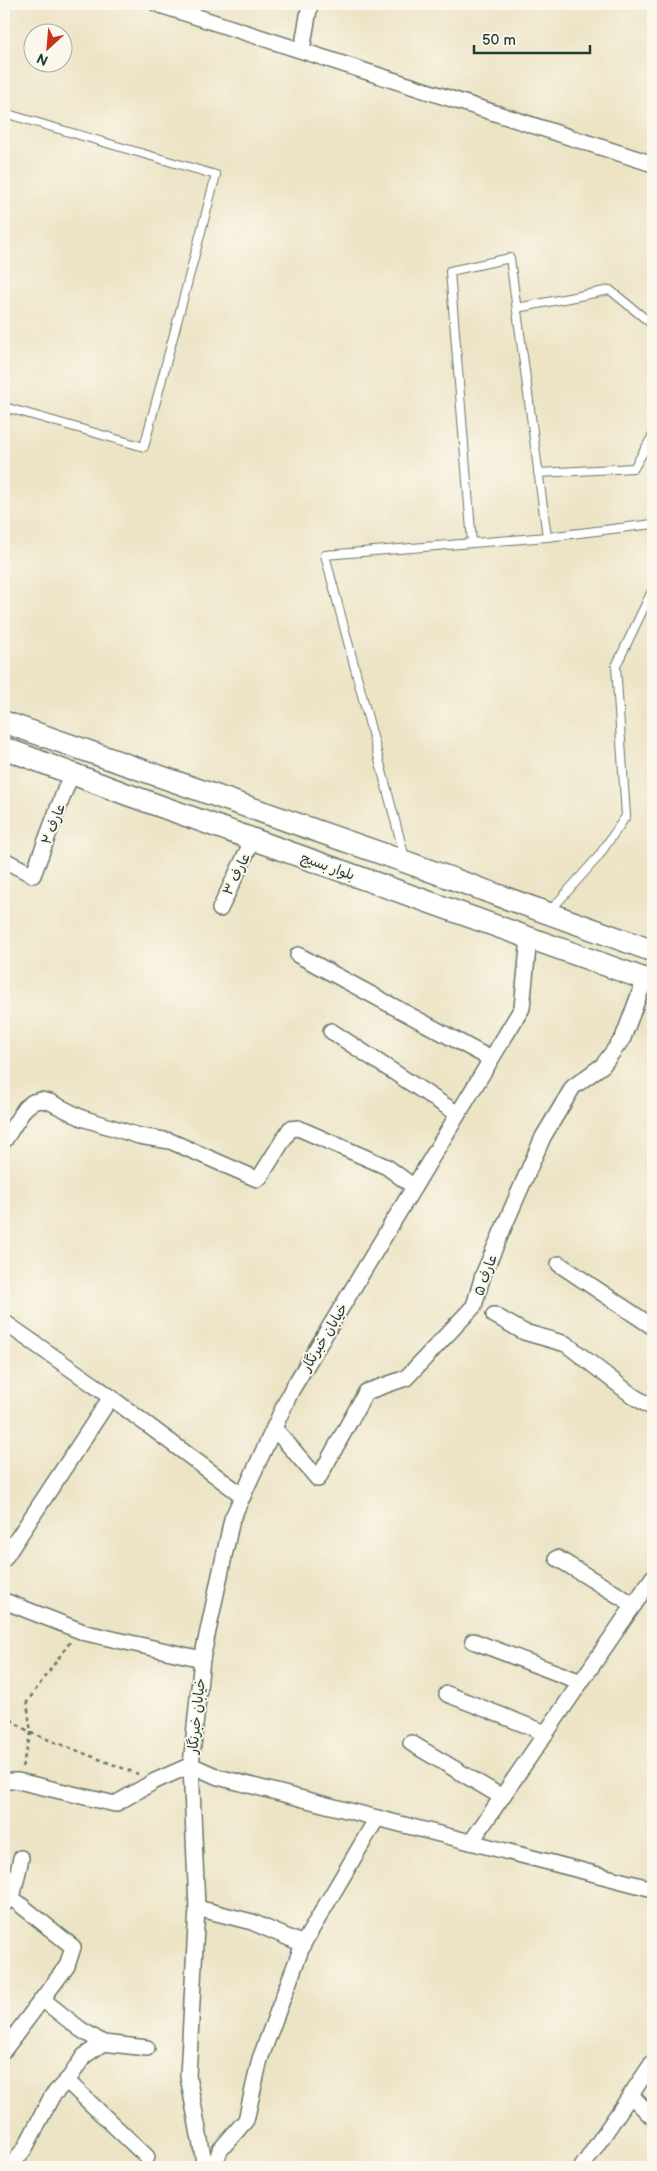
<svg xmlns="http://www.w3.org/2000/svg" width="657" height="2171" viewBox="0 0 657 2171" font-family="'Balsamiq Sans','Playpen Sans Arabic',sans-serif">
  <rect width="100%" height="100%" fill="#fbf7ec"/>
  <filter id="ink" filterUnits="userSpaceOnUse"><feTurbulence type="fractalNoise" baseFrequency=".02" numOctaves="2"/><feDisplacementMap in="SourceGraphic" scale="10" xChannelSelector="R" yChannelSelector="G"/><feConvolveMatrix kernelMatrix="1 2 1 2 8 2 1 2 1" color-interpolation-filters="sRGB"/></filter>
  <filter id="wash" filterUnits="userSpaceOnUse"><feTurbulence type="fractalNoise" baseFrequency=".0096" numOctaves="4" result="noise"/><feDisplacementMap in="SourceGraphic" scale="20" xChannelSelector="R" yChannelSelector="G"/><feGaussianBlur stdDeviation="1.12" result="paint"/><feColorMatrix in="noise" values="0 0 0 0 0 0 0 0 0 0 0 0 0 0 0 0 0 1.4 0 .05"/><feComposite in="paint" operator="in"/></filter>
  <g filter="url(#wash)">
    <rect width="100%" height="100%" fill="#ede4c6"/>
  </g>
  <g filter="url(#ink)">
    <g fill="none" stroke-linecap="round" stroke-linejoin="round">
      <defs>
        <g id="service">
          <polyline points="4,113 216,175 144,447 8,408 4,418"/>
          <polyline points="517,308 610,290 653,325"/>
          <polyline points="538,473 634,468 653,435"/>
          <polyline points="472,543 450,271 510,258 547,537"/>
          <polyline points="405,858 325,555 547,537 653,524"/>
          <polyline points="550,911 598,857 626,816 616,666 653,589"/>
        </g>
        <g id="minor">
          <polyline points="157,4 653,164"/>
          <polyline points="302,50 310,4"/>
          <polyline points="4,860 33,875 71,774"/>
          <polyline points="220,909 253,839"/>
          <polyline points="298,955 491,1059"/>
          <polyline points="331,1031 458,1114"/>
          <polyline points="4,1141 25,1108 33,1102 41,1100 50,1102 82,1118 139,1136 170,1141 257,1179 260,1177 290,1129 298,1128 387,1167 414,1187"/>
          <polyline points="559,1264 653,1327"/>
          <polyline points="494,1315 524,1332 566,1344 633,1396 653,1408"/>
          <polyline points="4,1322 94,1385 243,1496"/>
          <polyline points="274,1428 318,1479 366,1392 406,1378 474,1306 483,1275 543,1137 573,1087 603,1065 623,1038 645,979"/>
          <polyline points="557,1558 634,1605"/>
          <polyline points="4,1559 111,1397"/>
          <polyline points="4,1601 86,1633 202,1659"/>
          <polyline points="473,1641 581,1682"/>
          <polyline points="447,1694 546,1733"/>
          <polyline points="411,1743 502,1797"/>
          <polyline points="4,1781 18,1781 115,1804 155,1781 191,1765 218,1777 653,1889"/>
          <polyline points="471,1842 653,1577"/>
          <polyline points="5,1903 12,1898 21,1858"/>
          <polyline points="197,1908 252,1922 303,1944"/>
          <polyline points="42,1999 80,2029 103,2043 147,2048"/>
          <polyline points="4,2050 67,1966 73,1947 12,1898"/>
          <polyline points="67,2081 147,2157"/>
          <polyline points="631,2095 650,2115 653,2112"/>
          <polyline points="10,2167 25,2148 52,2096 70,2077 84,2056 103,2043"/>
          <polyline points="205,2167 188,2076 197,1908 191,1765 202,1659 232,1519 291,1391 522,1008 529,938"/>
          <polyline points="214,2167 220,2150 246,2120 260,2059 303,1944 377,1818"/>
          <polyline points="582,2167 653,2062"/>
        </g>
        <g id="secondary">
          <polyline points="4,722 406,862 653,951"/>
          <polyline points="4,748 126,794 653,982"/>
        </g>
      </defs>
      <use href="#service" stroke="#677767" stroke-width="10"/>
      <use href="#minor" stroke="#677767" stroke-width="18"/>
      <use href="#secondary" stroke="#677767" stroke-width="24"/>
      <g stroke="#677767" stroke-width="2.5" stroke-dasharray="4 4" stroke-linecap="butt">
        <polyline points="4,1715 31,1733 138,1774"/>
        <polyline points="22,1767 31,1733 27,1702 70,1642"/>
      </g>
      <use href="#service" stroke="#fff" stroke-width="8"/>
      <use href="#minor" stroke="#fff" stroke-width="15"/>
      <use href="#secondary" stroke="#fff" stroke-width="21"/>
    </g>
  </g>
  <g text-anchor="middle" stroke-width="4" stroke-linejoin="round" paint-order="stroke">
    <g font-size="14" fill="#1f3d34" stroke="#fbf7ec">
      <text transform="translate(53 824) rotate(-69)" y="5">عارف ۲</text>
      <text transform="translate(328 866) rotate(20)" y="5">بلوار بسیج</text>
      <text transform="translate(236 874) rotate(-64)" y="5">عارف ۳</text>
      <text transform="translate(485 1275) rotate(-70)" y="5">عارف ۵</text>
      <text transform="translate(324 1337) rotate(-59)" y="5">خیابان خبرنگار</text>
      <text transform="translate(196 1716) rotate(-84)" y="5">خیابان خبرنگار</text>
    </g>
  </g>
  <rect width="657" height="2171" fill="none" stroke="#fbf7ec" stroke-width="20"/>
  <g transform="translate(48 48) rotate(206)"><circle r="24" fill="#fbf7ec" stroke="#a3ada2"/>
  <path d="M0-4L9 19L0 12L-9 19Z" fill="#c8321e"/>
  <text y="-8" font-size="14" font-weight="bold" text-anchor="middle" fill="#1f3d34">N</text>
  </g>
  <path d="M474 45v8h116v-8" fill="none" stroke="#1f3d34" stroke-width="2.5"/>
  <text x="482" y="45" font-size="15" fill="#1f3d34" stroke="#fbf7ec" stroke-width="4" paint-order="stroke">50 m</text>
</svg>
